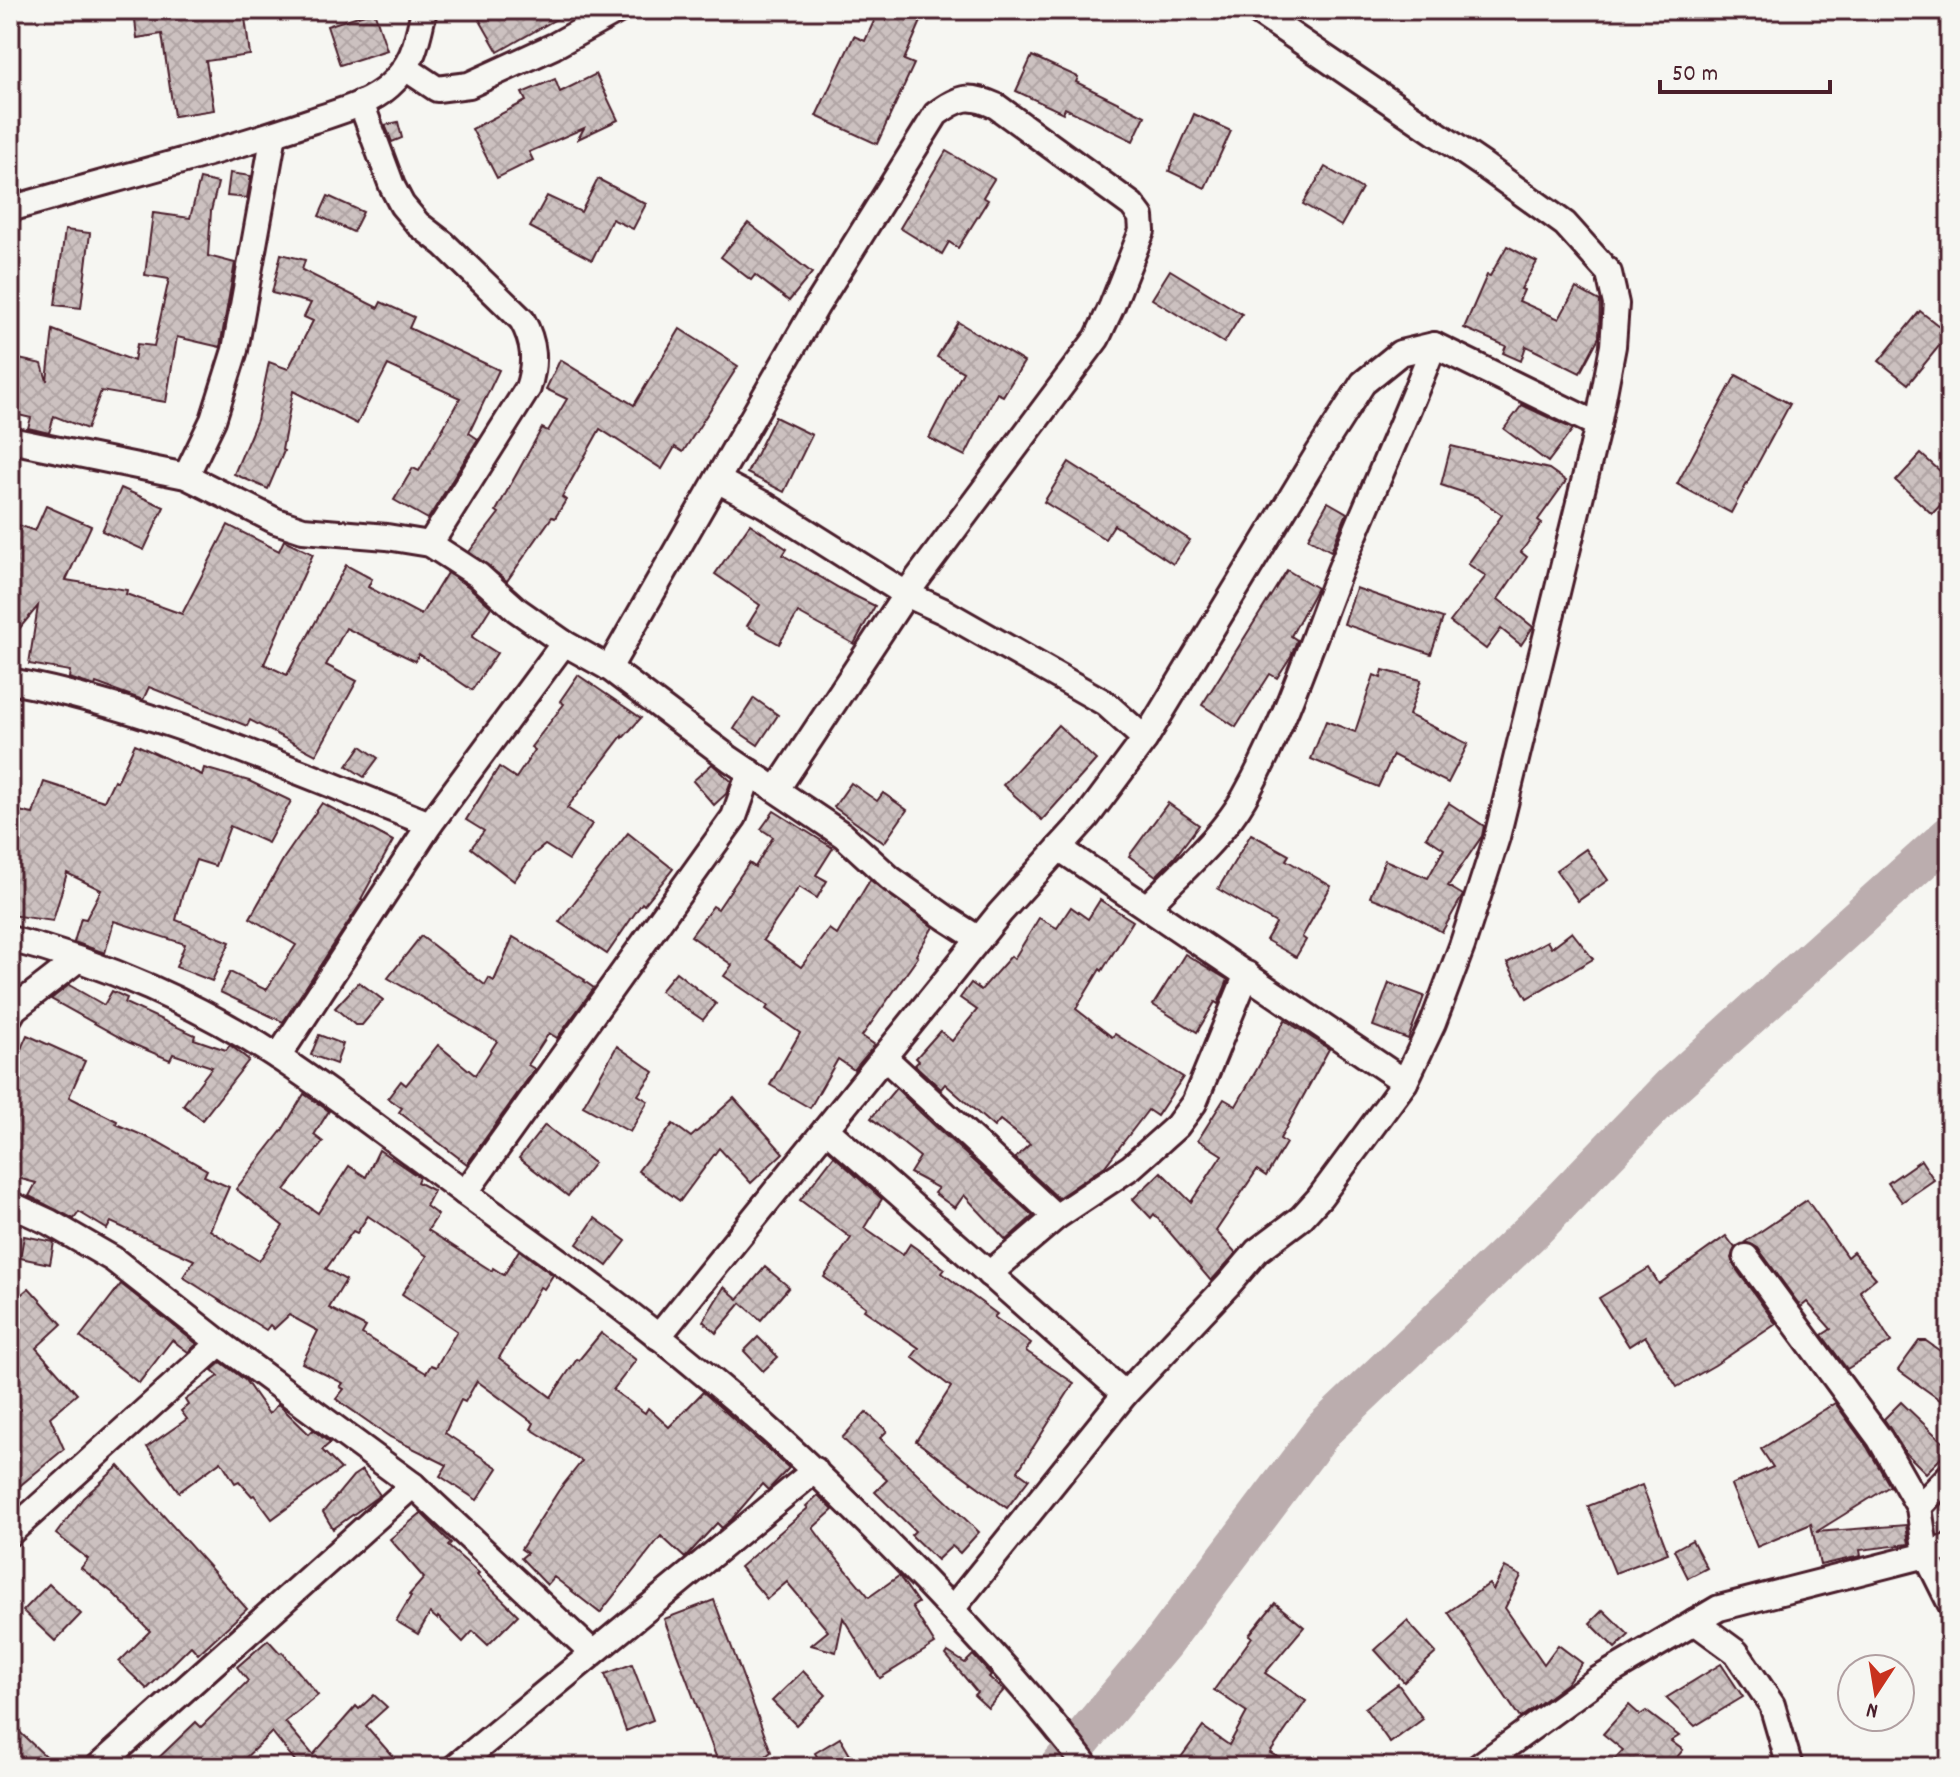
<svg xmlns="http://www.w3.org/2000/svg" width="1960" height="1777" viewBox="0 0 1960 1777" font-family="Dekko,sans-serif">
  <defs>
    <pattern id="building-cross-hatch" width="8" height="8" patternUnits="userSpaceOnUse" patternTransform="scale(2)"><rect width="8" height="8" fill="#ccc1c0"/><path d="M0 0l8 8M0 8l8-8" fill="none" stroke="#b1a5a5"/></pattern>
  </defs>
  <rect width="100%" height="100%" fill="#f6f6f2"/>
  <filter id="ink" filterUnits="userSpaceOnUse"><feTurbulence type="fractalNoise" baseFrequency=".0125" numOctaves="2"/><feDisplacementMap in="SourceGraphic" scale="16" xChannelSelector="R" yChannelSelector="G"/><feConvolveMatrix kernelMatrix="1 2 1 2 8 2 1 2 1" color-interpolation-filters="sRGB"/></filter>
  <g filter="url(#ink)">
    <g fill="none" stroke-linecap="round" stroke-linejoin="round">
      <polyline stroke="#bbadae" stroke-width="40" points="1059,1767 1162,1644 1324,1429 1535,1228 1673,1085 1950,835"/>
    </g>
    <g fill="url(#building-cross-hatch)" stroke="#4a1f2b" stroke-width="2" fill-rule="evenodd">
      <polygon points="206,10 244,10 250,55 206,61 214,110 174,116 162,34 137,38 135,19"/>
      <polygon points="474,10 572,10 498,52"/>
      <polygon points="879,10 926,10 904,60 914,64 877,144 816,116 854,36 865,41"/>
      <polygon points="374,11 387,50 340,65 327,26"/>
      <polygon points="1032,56 1078,77 1076,82 1145,116 1133,141 1065,108 1063,113 1016,91"/>
      <polygon points="596,74 618,120 578,139 584,128 529,152 533,160 497,178 472,129 526,101 522,93 555,79 560,92"/>
      <polygon points="1194,114 1231,131 1205,188 1169,171"/>
      <polygon points="398,122 402,138 392,142 385,125"/>
      <polygon points="946,151 994,179 983,197 988,200 958,248 949,242 942,254 900,228"/>
      <polygon points="1325,167 1362,189 1341,226 1303,204"/>
      <polygon points="230,173 251,176 247,198 227,196"/>
      <polygon points="200,179 218,183 211,211 208,256 235,263 220,347 177,337 166,402 101,391 87,429 54,416 49,433 28,428 31,418 10,413 10,357 42,364 47,381 53,330 134,361 137,344 154,346 169,279 145,275 153,213 190,218"/>
      <polygon points="598,179 646,204 633,229 612,219 592,260 530,227 547,196 581,212"/>
      <polygon points="328,196 363,212 353,232 319,216"/>
      <polygon points="748,223 812,273 789,301 755,275 751,280 721,257"/>
      <polygon points="65,230 90,233 81,308 55,305"/>
      <polygon points="1507,246 1537,262 1521,289 1524,290 1519,301 1559,319 1576,288 1600,301 1599,337 1580,373 1526,346 1521,361 1503,353 1506,346 1464,328 1487,275 1490,276"/>
      <polygon points="281,254 305,260 302,270 378,308 381,302 414,317 409,328 499,370 469,433 478,439 428,519 394,500 413,468 419,471 460,398 388,365 357,424 293,391 282,450 284,451 268,489 234,474 257,420 269,362 288,369 313,321 304,317 311,303 272,293"/>
      <polygon points="1170,270 1242,314 1224,343 1152,299"/>
      <polygon points="1920,311 1949,334 1908,384 1879,361"/>
      <polygon points="958,322 1024,362 1003,396 997,393 965,456 929,438 963,372 937,357"/>
      <polygon points="680,329 738,366 683,452 675,447 662,469 600,429 562,497 566,500 555,518 552,517 507,581 469,552 499,513 496,511 542,428 548,431 567,399 546,389 560,360 634,405"/>
      <polygon points="1736,375 1790,404 1731,513 1677,484"/>
      <polygon points="1522,405 1573,429 1548,462 1504,429"/>
      <polygon points="775,417 812,435 784,492 747,473"/>
      <polygon points="1451,446 1549,469 1566,481 1538,520 1542,523 1521,552 1527,557 1498,599 1533,627 1521,645 1501,629 1486,649 1450,622 1486,576 1468,564 1502,515 1477,497 1441,485"/>
      <polygon points="1921,454 1950,480 1950,495 1932,514 1896,481"/>
      <polygon points="1069,462 1190,540 1173,564 1114,525 1105,539 1044,502"/>
      <polygon points="121,488 164,507 144,550 102,531"/>
      <polygon points="1328,502 1347,513 1331,551 1308,538"/>
      <polygon points="46,506 91,526 66,580 127,590 126,594 182,614 228,525 279,551 284,540 313,554 264,664 287,675 346,565 372,579 368,587 421,615 447,573 469,587 491,607 472,637 497,653 472,690 419,654 415,661 346,628 326,665 357,681 316,755 250,720 247,726 149,687 143,700 96,683 95,686 69,678 70,671 29,664 38,606 10,640 10,522 35,531"/>
      <polygon points="750,524 787,549 783,555 839,588 875,606 854,644 798,613 779,644 747,626 760,605 715,574"/>
      <polygon points="1287,570 1317,588 1291,636 1297,640 1291,656 1277,678 1270,674 1236,727 1202,705"/>
      <polygon points="1356,588 1443,618 1431,654 1344,624"/>
      <polygon points="1383,670 1421,680 1409,715 1468,744 1448,783 1393,755 1378,787 1311,759 1326,721 1355,732 1374,675 1381,678"/>
      <polygon points="578,675 641,718 623,738 622,736 567,808 592,824 569,860 545,845 534,854 514,881 471,848 484,831 466,820 499,767 516,778 535,750 531,747 564,704 560,701"/>
      <polygon points="754,698 778,715 758,745 734,729"/>
      <polygon points="1058,725 1096,760 1042,820 1003,785"/>
      <polygon points="135,744 202,775 204,768 249,781 291,801 268,843 230,826 215,866 196,860 182,896 176,920 230,942 212,981 176,967 185,944 114,921 105,953 74,942 81,918 86,919 101,890 67,873 53,921 10,915 10,809 33,814 44,782 104,801 114,780 117,782"/>
      <polygon points="361,746 378,758 364,777 347,766"/>
      <polygon points="712,764 731,781 726,794 714,805 693,781"/>
      <polygon points="851,783 877,801 883,793 907,810 884,843 834,807"/>
      <polygon points="322,803 393,841 361,899 363,900 283,1022 220,992 230,972 266,990 296,945 250,918 284,858"/>
      <polygon points="1168,803 1199,825 1174,858 1156,876 1129,856"/>
      <polygon points="1449,803 1484,826 1482,836 1448,886 1463,895 1442,932 1401,909 1370,897 1385,860 1428,878 1444,849 1426,837"/>
      <polygon points="774,811 833,848 816,875 827,881 817,898 799,887 763,940 801,967 829,929 837,935 870,880 933,927 916,955 918,957 862,1036 875,1045 854,1070 838,1059 810,1108 770,1085 800,1033 766,1009 768,1006 724,976 732,965 691,936 713,906 718,909 749,863 755,867 773,837 761,829"/>
      <polygon points="628,833 673,869 644,905 642,903 607,954 559,922"/>
      <polygon points="1251,834 1289,855 1286,860 1331,886 1302,937 1306,940 1296,957 1266,940 1276,923 1218,889"/>
      <polygon points="1586,849 1608,880 1578,901 1556,870"/>
      <polygon points="1100,900 1133,921 1102,971 1100,969 1076,1009 1112,1037 1115,1034 1183,1077 1157,1116 1148,1110 1105,1166 1058,1198 1015,1158 1030,1144 1000,1120 994,1127 945,1084 941,1089 915,1065 919,1061 916,1058 940,1031 952,1041 977,1010 960,998 971,983 981,990 1011,956 1014,959 1039,918 1057,928 1071,907 1088,919"/>
      <polygon points="1572,932 1593,959 1527,998 1507,963 1547,941 1551,948"/>
      <polygon points="421,936 485,985 489,978 494,981 513,937 585,980 584,981 594,988 557,1038 549,1033 528,1065 535,1069 467,1164 399,1112 402,1108 388,1098 401,1081 406,1085 438,1045 475,1075 497,1041 388,978"/>
      <polygon points="1185,954 1228,980 1218,1004 1215,1002 1197,1032 1153,1005"/>
      <polygon points="676,972 716,1004 703,1020 660,991"/>
      <polygon points="359,982 383,1000 362,1025 355,1025 335,1008"/>
      <polygon points="1389,983 1424,996 1408,1039 1373,1026"/>
      <polygon points="69,985 104,1005 112,991 127,998 125,1003 195,1035 194,1039 226,1050 230,1045 249,1060 202,1120 183,1105 212,1067 173,1054 170,1060 128,1042 51,999"/>
      <polygon points="1285,1020 1329,1049 1280,1139 1286,1143 1266,1176 1257,1170 1216,1231 1236,1253 1211,1281 1154,1214 1151,1218 1133,1199 1161,1172 1191,1202 1222,1155 1198,1140 1224,1099 1236,1106"/>
      <path d="M27 1035 85 1061 69 1097 117 1121 116 1124 158 1142 207 1170 204 1176 229 1187 210 1230 259 1261 283 1226 236 1189 283 1129 304 1094 329 1111 314 1135 323 1142 285 1190 318 1213 349 1166 366 1177 379 1150 419 1177 417 1182 434 1191 426 1206 438 1215 428 1230 492 1271 493 1268 504 1275 519 1250 553 1275 544 1289 540 1287 499 1358 551 1397 577 1359 579 1360 601 1333 636 1360 613 1390 645 1413 648 1408 669 1427 703 1392 789 1468 768 1490 762 1484 732 1519 722 1528 717 1523 685 1558 661 1536 600 1613 554 1577 547 1585 521 1558 527 1553 521 1549 559 1490 582 1461 531 1429 534 1423 477 1381 465 1402 461 1400 445 1433 498 1468 477 1500 440 1476 447 1465 390 1437 336 1399 344 1389 340 1387 343 1383 302 1363 318 1331 289 1315 274 1329 270 1325 266 1330 183 1277 194 1260 111 1222 107 1229 79 1212 74 1219 29 1196 36 1183 10 1176V1074ZM368 1216 427 1256 402 1294 457 1331 436 1367 431 1365 426 1373 362 1334 366 1327 329 1308 346 1280 326 1269 353 1231 357 1233Z"/>
      <polygon points="319,1035 343,1044 336,1064 311,1055"/>
      <polygon points="617,1046 654,1072 638,1095 648,1101 630,1132 583,1106"/>
      <polygon points="896,1088 921,1113 1033,1216 1006,1240 964,1195 955,1208 934,1193 938,1188 910,1173 920,1157 871,1118"/>
      <polygon points="734,1098 783,1153 751,1183 719,1148 680,1201 638,1171 673,1124 691,1137"/>
      <polygon points="545,1125 594,1163 568,1196 519,1158"/>
      <polygon points="834,1156 882,1199 864,1228 903,1255 910,1244 945,1269 942,1273 997,1314 994,1317 1031,1343 1026,1351 1074,1383 1018,1471 1029,1479 1007,1508 916,1441 951,1387 912,1357 919,1348 864,1310 866,1307 824,1277 851,1238 800,1200"/>
      <polygon points="1921,1160 1934,1180 1902,1202 1888,1183"/>
      <polygon points="1807,1200 1847,1257 1853,1252 1876,1278 1860,1291 1891,1342 1847,1369 1822,1335 1831,1329 1807,1302 1801,1307 1758,1248 1745,1242"/>
      <polygon points="595,1218 626,1241 607,1266 577,1244"/>
      <polygon points="24,1236 54,1242 50,1264 20,1258"/>
      <polygon points="1726,1236 1735,1248 1731,1258 1734,1266 1776,1324 1715,1365 1677,1387 1645,1336 1629,1346 1599,1298 1649,1268 1659,1284"/>
      <polygon points="765,1267 789,1287 761,1320 741,1303 716,1333 703,1321 724,1287 738,1299"/>
      <polygon points="121,1284 197,1344 188,1352 172,1340 139,1383 80,1337"/>
      <polygon points="29,1288 62,1324 36,1348 77,1394 50,1417 64,1449 10,1494 10,1304"/>
      <polygon points="758,1337 778,1357 763,1371 744,1351"/>
      <polygon points="1919,1341 1926,1341 1950,1358 1950,1407 1898,1370"/>
      <polygon points="221,1362 245,1380 269,1414 278,1404 309,1434 313,1430 330,1443 322,1450 341,1469 272,1519 254,1495 252,1496 239,1481 235,1483 221,1461 179,1492 147,1447 187,1419 181,1411 188,1405 185,1400 219,1376 212,1370"/>
      <polygon points="1901,1402 1950,1449 1926,1473 1905,1452 1884,1419"/>
      <polygon points="1835,1403 1867,1447 1890,1486 1816,1532 1906,1525 1909,1544 1860,1550 1861,1556 1820,1565 1811,1524 1757,1547 1731,1485 1773,1467 1761,1449"/>
      <polygon points="866,1412 887,1431 880,1438 979,1532 960,1553 952,1546 937,1560 911,1535 915,1531 875,1492 887,1480 842,1438"/>
      <polygon points="119,1466 247,1609 198,1654 191,1646 147,1689 119,1662 150,1631 113,1593 81,1568 88,1559 56,1534 83,1498"/>
      <polygon points="362,1470 380,1495 333,1529 323,1512 353,1476"/>
      <polygon points="1642,1485 1668,1553 1615,1573 1588,1506"/>
      <polygon points="818,1495 833,1510 813,1528 827,1547 869,1597 899,1576 918,1603 912,1607 935,1644 880,1678 843,1618 836,1652 811,1645 828,1631 787,1582 767,1599 740,1567 808,1508 806,1506"/>
      <polygon points="421,1513 451,1543 448,1546 479,1573 477,1575 518,1615 488,1645 473,1631 463,1642 438,1617 437,1619 430,1613 418,1634 396,1621 411,1596 409,1595 424,1578 390,1539"/>
      <polygon points="1692,1540 1707,1568 1688,1578 1674,1550"/>
      <polygon points="1505,1567 1521,1576 1505,1608 1544,1664 1558,1645 1582,1663 1566,1684 1520,1718 1448,1612 1489,1584 1493,1590"/>
      <polygon points="49,1584 81,1614 55,1641 23,1611"/>
      <polygon points="714,1600 771,1752 752,1767 720,1767 664,1619"/>
      <polygon points="1275,1603 1304,1627 1265,1673 1306,1701 1270,1753 1296,1767 1174,1767 1203,1727 1229,1745 1247,1712 1214,1690 1252,1637 1249,1635"/>
      <polygon points="1603,1610 1629,1635 1615,1648 1590,1623"/>
      <polygon points="1407,1621 1436,1653 1404,1682 1375,1650"/>
      <polygon points="268,1640 280,1653 282,1652 318,1695 285,1722 313,1755 356,1706 359,1709 374,1695 387,1707 366,1726 402,1767 300,1767 272,1732 236,1767 149,1767 196,1722 201,1727 248,1681 237,1667"/>
      <polygon points="948,1652 965,1663 973,1655 991,1675 989,1677 1004,1690 988,1708 974,1695 977,1692 946,1655"/>
      <polygon points="632,1664 653,1720 626,1731 605,1674"/>
      <polygon points="1721,1664 1743,1697 1695,1726 1666,1698"/>
      <polygon points="803,1671 826,1695 796,1725 772,1701"/>
      <polygon points="1398,1684 1423,1719 1390,1743 1365,1708"/>
      <polygon points="1629,1705 1640,1715 1646,1711 1679,1736 1671,1741 1683,1750 1669,1767 1607,1767 1623,1750 1603,1734"/>
      <polygon points="10,1723 57,1767 10,1767"/>
      <polygon points="840,1738 850,1755 823,1767 815,1753"/>
    </g>
    <g fill="none" stroke-linecap="round" stroke-linejoin="round">
      <defs>
        <g id="street">
          <polyline points="407,69 437,89 469,85 554,46 619,10"/>
          <path d="M361 103 392 186 402 205 418 224 444 244 522 320C535 343 536 363 528 388L430 544"/>
          <path d="M10 209C110 180 212 155 311 121 337 112 368 105 389 86 414 64 417 41 424 10"/>
          <polyline points="10,440 186,476 276,521 303,530 387,537 430,544 478,575 517,610 564,643 609,668 730,759 843,835 891,879 946,918 979,939"/>
          <polyline points="186,476 213,420 235,350 274,134"/>
          <polyline points="717,480 765,505 906,594 943,611 1105,703 1145,739"/>
          <path d="M609 668 816 307 936 114C960 96 970 94 996 106L1132 205 1141 217 1142 231 1112 306 1097 338 906 594 777 789"/>
          <path d="M10 681C156 708 293 771 430 824"/>
          <polyline points="1059,848 1405,1082"/>
          <path d="M1147 907C1178 874 1221 838 1244 798 1283 729 1309 649 1338 575 1369 498 1404 422 1434 345"/>
          <path d="M10 939C105 963 199 1005 281 1059 344 1101 404 1148 465 1193 545 1251 626 1308 702 1372 781 1436 853 1507 924 1580 981 1640 1037 1701 1087 1767"/>
          <polyline points="10,1016 14,1009 77,960"/>
          <polyline points="278,1057 430,824 564,643"/>
          <polyline points="884,1057 1056,1217"/>
          <polyline points="826,1129 1125,1394"/>
          <polyline points="465,1193 734,817 750,772"/>
          <polyline points="10,1204 49,1222 113,1259 220,1343 413,1485 592,1652"/>
          <polyline points="1746,1257 1880,1439 1919,1507 1926,1555 1950,1603"/>
          <polyline points="989,1274 1056,1217 1131,1167 1177,1126 1194,1103 1247,974"/>
          <polyline points="658,1337 1000,913 1087,817 1145,739 1317,455 1363,383 1400,353 1434,345 1598,425"/>
          <polyline points="1919,1507 1950,1475"/>
          <polyline points="10,1533 220,1343"/>
          <polyline points="952,1609 1125,1394 1228,1285 1257,1251 1301,1218 1320,1197 1405,1082 1433,1023 1462,946 1497,837 1598,425 1613,346 1616,304 1609,273 1565,224 1483,165 1255,10"/>
          <polyline points="1695,1622 1736,1652 1772,1705 1790,1767"/>
          <polyline points="98,1767 413,1485"/>
          <polyline points="455,1767 815,1470"/>
          <polyline points="1478,1767 1597,1680 1719,1608 1926,1555 1950,1546"/>
        </g>
      </defs>
      <use href="#street" stroke="#4a1f2b" stroke-width="30"/>
      <use href="#street" stroke="#f6f6f2" stroke-width="24"/>
    </g>
  </g>
  <rect width="1960" height="1777" fill="none" stroke="#f6f6f2" stroke-width="40"/>
  <rect x="20" y="20" width="1920" height="1737" fill="none" stroke="#4a1f2b" stroke-width="3" filter="url(#ink)"/>
  <g transform="translate(1876 1693) rotate(192)"><circle r="38" fill="#f6f6f2" stroke="#b1a0a2" stroke-width="2"/>
  <path d="M0-6L14 30L0 20L-14 30Z" fill="#c8321e"/>
  <text y="-12" font-size="22" font-weight="bold" text-anchor="middle" fill="#4a1f2b">N</text>
  </g>
  <path d="M1660 80v12h170v-12" fill="none" stroke="#4a1f2b" stroke-width="4"/>
  <text x="1672" y="80" font-size="24" fill="#4a1f2b" stroke="#f6f6f2" stroke-width="6" paint-order="stroke">50 m</text>
</svg>
